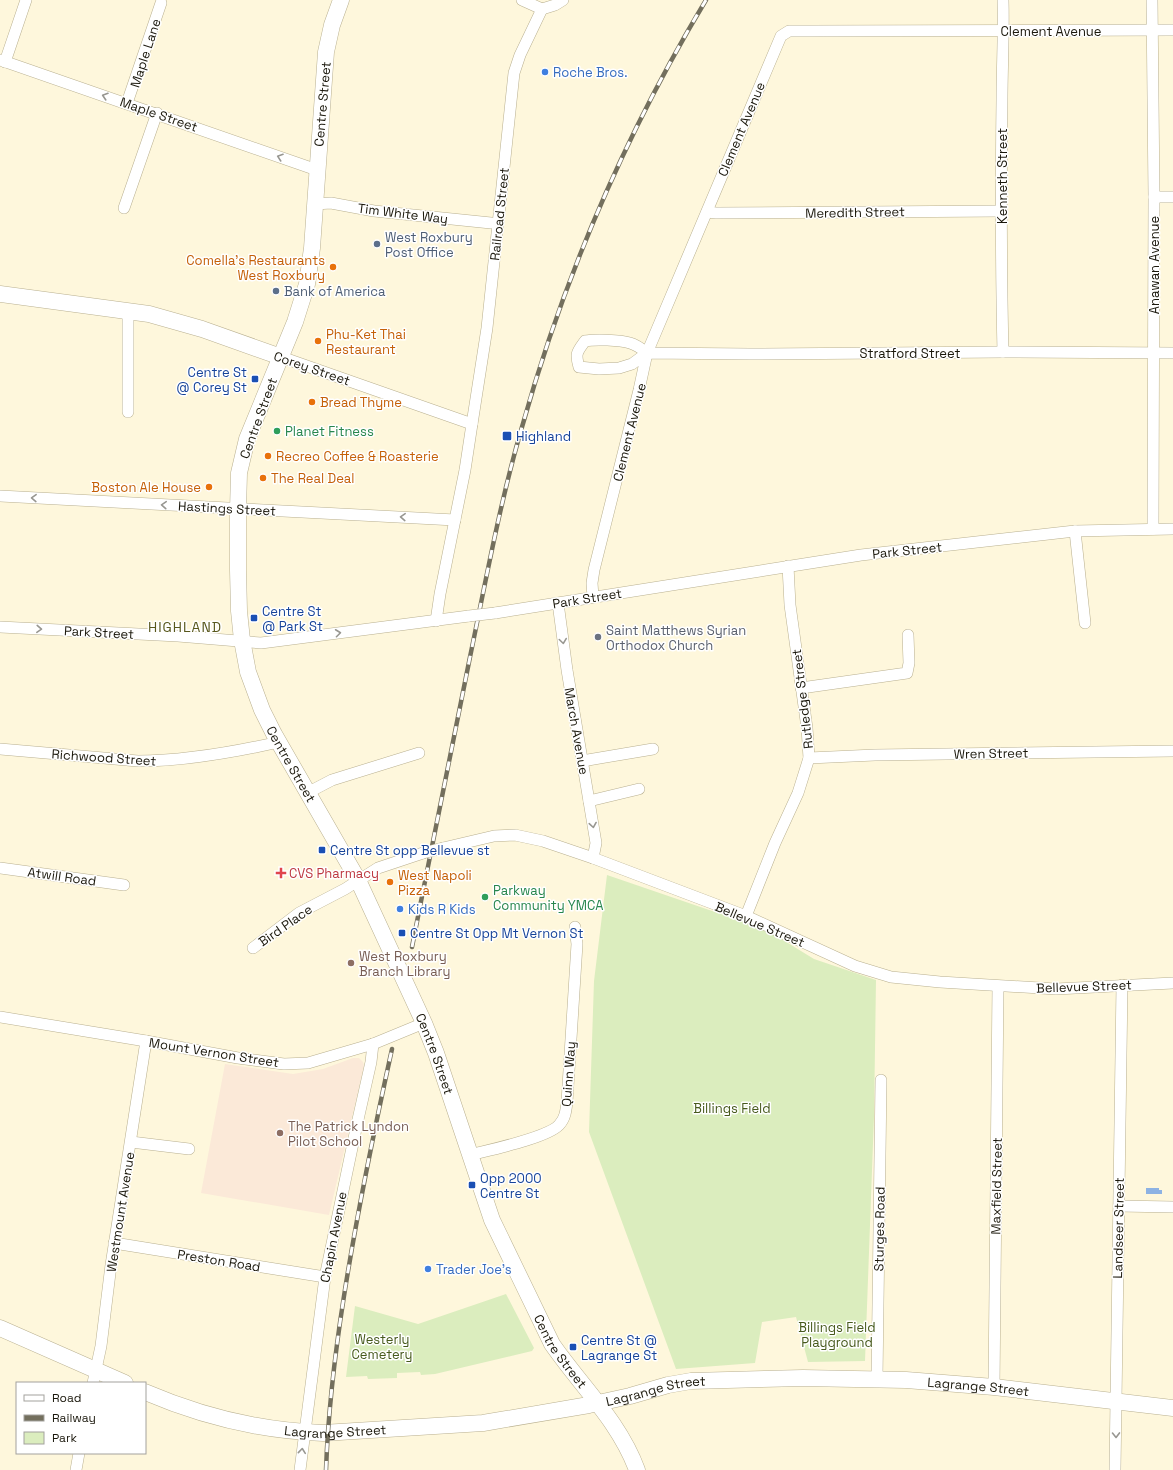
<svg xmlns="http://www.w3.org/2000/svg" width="1173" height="1470" viewBox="0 0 1173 1470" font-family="'Space Grotesk',sans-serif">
  <rect width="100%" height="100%" fill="#fef7dc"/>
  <polygon fill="#fbe9d8" points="353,1058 359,1058 363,1062 364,1066 329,1215 201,1193 225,1064 293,1074 323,1069"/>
  <g fill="#dbedbe">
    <polygon points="607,875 765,929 814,959 876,980 874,1116 865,1361 808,1362 796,1317 762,1322 755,1363 676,1369 589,1132 594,981"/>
    <polygon points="506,1294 534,1348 532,1351 435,1374 421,1375 420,1372 397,1373 397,1378 368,1379 367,1376 346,1377 355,1306 418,1324"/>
  </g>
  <polygon fill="#8db2e3" points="1146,1188 1159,1188 1159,1190 1162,1190 1162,1194 1146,1194"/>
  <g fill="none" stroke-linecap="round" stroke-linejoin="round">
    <defs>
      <g id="street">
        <polyline points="522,0 542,9"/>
        <polyline points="1152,0 1154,197 1153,529"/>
        <polyline points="542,9 555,5 563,0"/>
        <polyline points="0,60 317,170"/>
        <polyline points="5,62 26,0"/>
        <polyline points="127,103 161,3"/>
        <polyline points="1154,197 1173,197"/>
        <polyline points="315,204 331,203 374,211 491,223"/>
        <polyline points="124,208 157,113"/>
        <polyline points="707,212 716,213 1002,211"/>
        <path d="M1003 352C1001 268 1001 184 1002 100 1002 67 1004 34 1003 0"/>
        <path d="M647 353C642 349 637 345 630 343 620 340 595 339 585 341 577 352 575 353 579 367L599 369 619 368 632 364 647 353 750 354 1003 352 1173 353"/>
        <polyline points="281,357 472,424 465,470 440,594 436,621"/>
        <polyline points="128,412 128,312"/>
        <polyline points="472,424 487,328 514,73 520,55 542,9"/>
        <path d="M0 496C152 503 303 513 455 520"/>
        <polyline points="1075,531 1085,623"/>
        <polyline points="593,597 592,583 594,570 639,390 647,353 781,36 789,31 808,31 1173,30"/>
        <polyline points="558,603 567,670 596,843 593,858"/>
        <polyline points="495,613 861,555 1075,531 1173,529"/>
        <polyline points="0,627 178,636 261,643 469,616"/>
        <polyline points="801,688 907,673 909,663 908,635"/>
        <path d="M0 749 138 761C183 761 235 752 279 742"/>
        <polyline points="809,758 875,755 1173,751"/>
        <polyline points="582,761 653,749"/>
        <polyline points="309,792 332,780 419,753"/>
        <polyline points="589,801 639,789"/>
        <polyline points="443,848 494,836 515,835 543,841 593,858 746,916 855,966 891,977 940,982 1056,989 1173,983"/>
        <polyline points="0,868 124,885"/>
        <polyline points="746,916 775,843 798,793 809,758 807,728 790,605 788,566"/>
        <polyline points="253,948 299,913 345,889 378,868 423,853"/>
        <polyline points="0,1017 146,1041 238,1058 284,1064 308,1063 373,1044 424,1023"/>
        <polyline points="131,1142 189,1149"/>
        <path d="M470 1155C489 1150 547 1138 559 1125 565 1119 566 1111 567 1102L577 944 575 927"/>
        <polyline points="1119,1206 1173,1207"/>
        <polyline points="114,1243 325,1277"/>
        <polyline points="877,1379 881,1080"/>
        <polyline points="93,1383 101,1346 111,1265 146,1041"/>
        <polyline points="994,1387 998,986"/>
        <polyline points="76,1470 79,1453"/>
        <polyline points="300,1470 325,1277 357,1124 371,1062 373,1044"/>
        <polyline points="1115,1470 1122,985"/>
      </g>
      <g id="secondary">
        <path id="s1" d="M341 0 332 25 326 52 312 248 307 284 295 322 247 439 239 473 238 510V570L239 611 242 640 248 672 262 710 274 734 358 880 424 1023 436 1053 492 1220 552 1344C581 1386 619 1421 637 1470"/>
        <polyline points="0,294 149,314 202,329 281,357"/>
        <polyline points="0,1328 125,1383"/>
        <path id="s2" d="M145 1392C201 1416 262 1431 323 1433L483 1423 589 1405 630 1396 668 1385 691 1381 803 1378 906 1380 994 1387 1173 1408"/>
      </g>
    </defs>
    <use href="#street" stroke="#b9b090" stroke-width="12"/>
    <use href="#secondary" stroke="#b9b090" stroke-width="17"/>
    <use href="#street" stroke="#fff" stroke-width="11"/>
    <use href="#secondary" stroke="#fff" stroke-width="16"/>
    <defs>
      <g id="rail">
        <path d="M412 947C431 850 451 753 470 657 486 580 500 502 522 427 564 277 626 133 706 0"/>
        <path d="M326 1470C328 1412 335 1353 344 1296 357 1213 374 1131 392 1049"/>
      </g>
    </defs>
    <use href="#rail" stroke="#736f5d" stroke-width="4.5"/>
    <use href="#rail" stroke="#fff" stroke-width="3" stroke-dasharray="9" stroke-linecap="butt"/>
    <defs>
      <g id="street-bridge">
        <polyline points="469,616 495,613"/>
        <polyline points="423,853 443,848"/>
      </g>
    </defs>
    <use href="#street-bridge" stroke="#b9b090" stroke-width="12" stroke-linecap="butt"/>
    <use href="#street-bridge" stroke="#fff" stroke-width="11"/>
  </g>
  <defs><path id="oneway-chevron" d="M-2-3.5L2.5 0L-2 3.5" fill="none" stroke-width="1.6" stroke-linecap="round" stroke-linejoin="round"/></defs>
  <g stroke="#989791">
    <use href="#oneway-chevron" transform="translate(105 96) rotate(-162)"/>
    <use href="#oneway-chevron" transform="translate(280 157) rotate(-161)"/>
    <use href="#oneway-chevron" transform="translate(34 498) rotate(-178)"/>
    <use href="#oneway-chevron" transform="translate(164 505) rotate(-176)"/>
    <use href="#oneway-chevron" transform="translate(403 517) rotate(-177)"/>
    <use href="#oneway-chevron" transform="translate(39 629) rotate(3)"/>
    <use href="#oneway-chevron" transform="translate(338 633) rotate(-7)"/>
    <use href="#oneway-chevron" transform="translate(563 641) rotate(82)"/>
    <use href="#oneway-chevron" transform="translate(593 825) rotate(81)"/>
    <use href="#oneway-chevron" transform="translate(1116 1435) rotate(89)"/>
    <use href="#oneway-chevron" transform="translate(302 1451) rotate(-84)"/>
  </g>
  <g fill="#3f7fe0" stroke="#fff" stroke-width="1.5">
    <circle cx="545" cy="72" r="4"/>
    <circle cx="400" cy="909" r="4"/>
    <circle cx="428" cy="1269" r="4"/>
  </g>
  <g fill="#5c6f8a" stroke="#fff" stroke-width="1.5">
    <circle cx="377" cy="244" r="4"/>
    <circle cx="276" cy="291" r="4"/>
  </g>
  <g fill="#e8710a" stroke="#fff" stroke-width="1.5">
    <circle cx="333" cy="267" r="4"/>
    <circle cx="318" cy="341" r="4"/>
    <circle cx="312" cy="402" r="4"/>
    <circle cx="268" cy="456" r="4"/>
    <circle cx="263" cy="478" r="4"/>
    <circle cx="209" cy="487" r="4"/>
    <circle cx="390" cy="882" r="4"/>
  </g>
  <g fill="#1a4fb4" stroke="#fff" stroke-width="1.5">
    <rect x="251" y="375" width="8" height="8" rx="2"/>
    <rect x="502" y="431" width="10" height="10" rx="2"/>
    <rect x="250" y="614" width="8" height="8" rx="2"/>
    <rect x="318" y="846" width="8" height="8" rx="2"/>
    <rect x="398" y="929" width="8" height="8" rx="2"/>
    <rect x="468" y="1181" width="8" height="8" rx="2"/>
    <rect x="569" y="1343" width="8" height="8" rx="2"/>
  </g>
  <g fill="#2e9e5b" stroke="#fff" stroke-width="1.5">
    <circle cx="277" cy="431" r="4"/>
    <circle cx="485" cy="897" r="4"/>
  </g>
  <circle fill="#6b7280" stroke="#fff" stroke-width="1.5" cx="598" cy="637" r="4"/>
  <path fill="#e0444e" stroke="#fff" stroke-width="1.5" d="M279 867h4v4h4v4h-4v4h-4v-4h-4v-4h4z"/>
  <g fill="#8d6e63" stroke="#fff" stroke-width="1.5">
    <circle cx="351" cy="963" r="4"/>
    <circle cx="280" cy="1133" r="4"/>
  </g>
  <g text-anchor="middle" stroke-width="3" stroke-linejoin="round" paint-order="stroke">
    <g font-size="13" fill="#1a170b" stroke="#fff">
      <text x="1051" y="36">Clement Avenue</text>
      <text transform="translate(145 53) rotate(-72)" y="5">Maple Lane</text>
      <text transform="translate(322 104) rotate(-85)" y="5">Centre Street</text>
      <text transform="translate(159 114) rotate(19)" y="5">Maple Street</text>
      <text transform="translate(741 129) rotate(-67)" y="5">Clement Avenue</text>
      <text transform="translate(1002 176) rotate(-90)" y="5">Kenneth Street</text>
      <text transform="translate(855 212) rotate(-1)" y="5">Meredith Street</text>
      <text transform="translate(403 213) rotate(7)" y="5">Tim White Way</text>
      <text transform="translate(499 214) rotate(-84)" y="5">Railroad Street</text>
      <text transform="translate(1154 265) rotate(-90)" y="5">Anawan Avenue</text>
      <text x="910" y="358">Stratford Street</text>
      <text transform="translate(312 368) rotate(19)" y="5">Corey Street</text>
      <text transform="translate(258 418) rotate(-70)" y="5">Centre Street</text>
      <text transform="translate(629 432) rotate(-76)" y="5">Clement Avenue</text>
      <text transform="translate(227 508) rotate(3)" y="5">Hastings Street</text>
      <text transform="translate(907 550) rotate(-6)" y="5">Park Street</text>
      <text transform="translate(587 598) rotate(-9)" y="5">Park Street</text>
      <text transform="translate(99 632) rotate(3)" y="5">Park Street</text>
      <text transform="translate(802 699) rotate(-97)" y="5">Rutledge Street</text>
      <text transform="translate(577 731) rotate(80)" y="5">March Avenue</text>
      <text transform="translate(991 753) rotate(-1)" y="5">Wren Street</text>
      <text transform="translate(104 757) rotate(4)" y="5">Richwood Street</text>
      <text dy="5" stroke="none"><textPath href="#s1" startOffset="790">Centre Street</textPath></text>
      <text transform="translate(62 876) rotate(8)" y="5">Atwill Road</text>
      <text transform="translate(760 924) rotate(23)" y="5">Bellevue Street</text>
      <text transform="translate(285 925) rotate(-35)" y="5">Bird Place</text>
      <text transform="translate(1084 986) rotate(-2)" y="5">Bellevue Street</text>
      <text transform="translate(214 1052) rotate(9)" y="5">Mount Vernon Street</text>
      <text dy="5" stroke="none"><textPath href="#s1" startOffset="1114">Centre Street</textPath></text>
      <text transform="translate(568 1074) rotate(-86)" y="5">Quinn Way</text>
      <text transform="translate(996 1186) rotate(-89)" y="5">Maxfield Street</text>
      <text transform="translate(120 1212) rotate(-81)" y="5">Westmount Avenue</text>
      <text transform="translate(1118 1228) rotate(-89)" y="5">Landseer Street</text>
      <text transform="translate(879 1229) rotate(-89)" y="5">Sturges Road</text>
      <text transform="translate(333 1237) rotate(-79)" y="5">Chapin Avenue</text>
      <text transform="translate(219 1260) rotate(9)" y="5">Preston Road</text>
      <text dy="5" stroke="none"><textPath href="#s1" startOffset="1438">Centre Street</textPath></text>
      <text dy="5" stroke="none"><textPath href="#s2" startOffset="844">Lagrange Street</textPath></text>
      <text dy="5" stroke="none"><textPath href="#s2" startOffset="520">Lagrange Street</textPath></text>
      <text dy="5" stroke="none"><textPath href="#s2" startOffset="196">Lagrange Street</textPath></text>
    </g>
    <g font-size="13" fill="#366cbe" stroke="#fff" text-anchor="start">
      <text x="553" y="77">Roche Bros.</text>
      <text x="408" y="914">Kids R Kids</text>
      <text x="436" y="1274">Trader Joe's</text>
    </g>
    <g font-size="13" fill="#4e5e75" stroke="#fff" text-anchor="start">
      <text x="385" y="242">West Roxbury<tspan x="385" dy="15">Post Office</tspan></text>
      <text x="284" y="296">Bank of America</text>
    </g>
    <g font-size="13" fill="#c56008" stroke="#fff" text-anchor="start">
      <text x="325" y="265" text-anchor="end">Comella's Restaurants<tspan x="325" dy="15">West Roxbury</tspan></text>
      <text x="326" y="339">Phu-Ket Thai<tspan x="326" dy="15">Restaurant</tspan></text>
      <text x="320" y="407">Bread Thyme</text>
      <text x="276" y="461">Recreo Coffee &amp; Roasterie</text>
      <text x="271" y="483">The Real Deal</text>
      <text x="201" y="492" text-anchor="end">Boston Ale House</text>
      <text x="398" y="880">West Napoli<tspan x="398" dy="15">Pizza</tspan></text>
    </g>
    <g font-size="13" fill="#164399" stroke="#fff" text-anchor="start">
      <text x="247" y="377" text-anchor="end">Centre St<tspan x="247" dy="15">@ Corey St</tspan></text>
      <text x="516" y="441">Highland</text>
      <text x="262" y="616">Centre St<tspan x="262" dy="15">@ Park St</tspan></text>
      <text x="330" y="855">Centre St opp Bellevue st</text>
      <text x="410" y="938">Centre St Opp Mt Vernon St</text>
      <text x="480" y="1183">Opp 2000<tspan x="480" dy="15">Centre St</tspan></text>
      <text x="581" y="1345">Centre St @<tspan x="581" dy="15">Lagrange St</tspan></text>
    </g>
    <g font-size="13" fill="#27864d" stroke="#fff" text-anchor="start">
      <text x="285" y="436">Planet Fitness</text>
      <text x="493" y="895">Parkway<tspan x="493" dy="15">Community YMCA</tspan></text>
    </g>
    <g font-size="13" fill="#5b616d" stroke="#fff" text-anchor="start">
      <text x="606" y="635">Saint Matthews Syrian<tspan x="606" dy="15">Orthodox Church</tspan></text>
    </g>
    <g font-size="13" fill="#be3a42" stroke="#fff" text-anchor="start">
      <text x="289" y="878">CVS Pharmacy</text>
    </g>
    <g font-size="13" fill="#785e54" stroke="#fff" text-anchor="start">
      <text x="359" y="961">West Roxbury<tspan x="359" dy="15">Branch Library</tspan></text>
      <text x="288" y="1131">The Patrick Lyndon<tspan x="288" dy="15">Pilot School</tspan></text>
    </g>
    <g font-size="13" fill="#475a1c" stroke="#fff">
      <text x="732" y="1113">Billings Field</text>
      <text x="837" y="1332">Billings Field<tspan x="837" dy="15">Playground</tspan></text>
      <text x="382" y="1344">Westerly<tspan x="382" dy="15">Cemetery</tspan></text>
    </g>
    <g font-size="14" letter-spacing="1" fill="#58571c" stroke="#fff">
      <text x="185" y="632">HIGHLAND</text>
    </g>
  </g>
  <rect x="16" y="1382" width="130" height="72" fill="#ffffff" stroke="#a3a29d"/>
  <rect x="24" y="1395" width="20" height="6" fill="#ffffff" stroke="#a3a29d"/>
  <text x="52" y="1402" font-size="12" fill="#1a170b">Road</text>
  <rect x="24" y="1415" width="20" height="6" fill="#736f5d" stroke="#a3a29d"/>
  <text x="52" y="1422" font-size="12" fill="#1a170b">Railway</text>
  <rect x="24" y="1432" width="20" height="12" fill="#dbedbe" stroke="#a3a29d"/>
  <text x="52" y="1442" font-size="12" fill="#1a170b">Park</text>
</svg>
